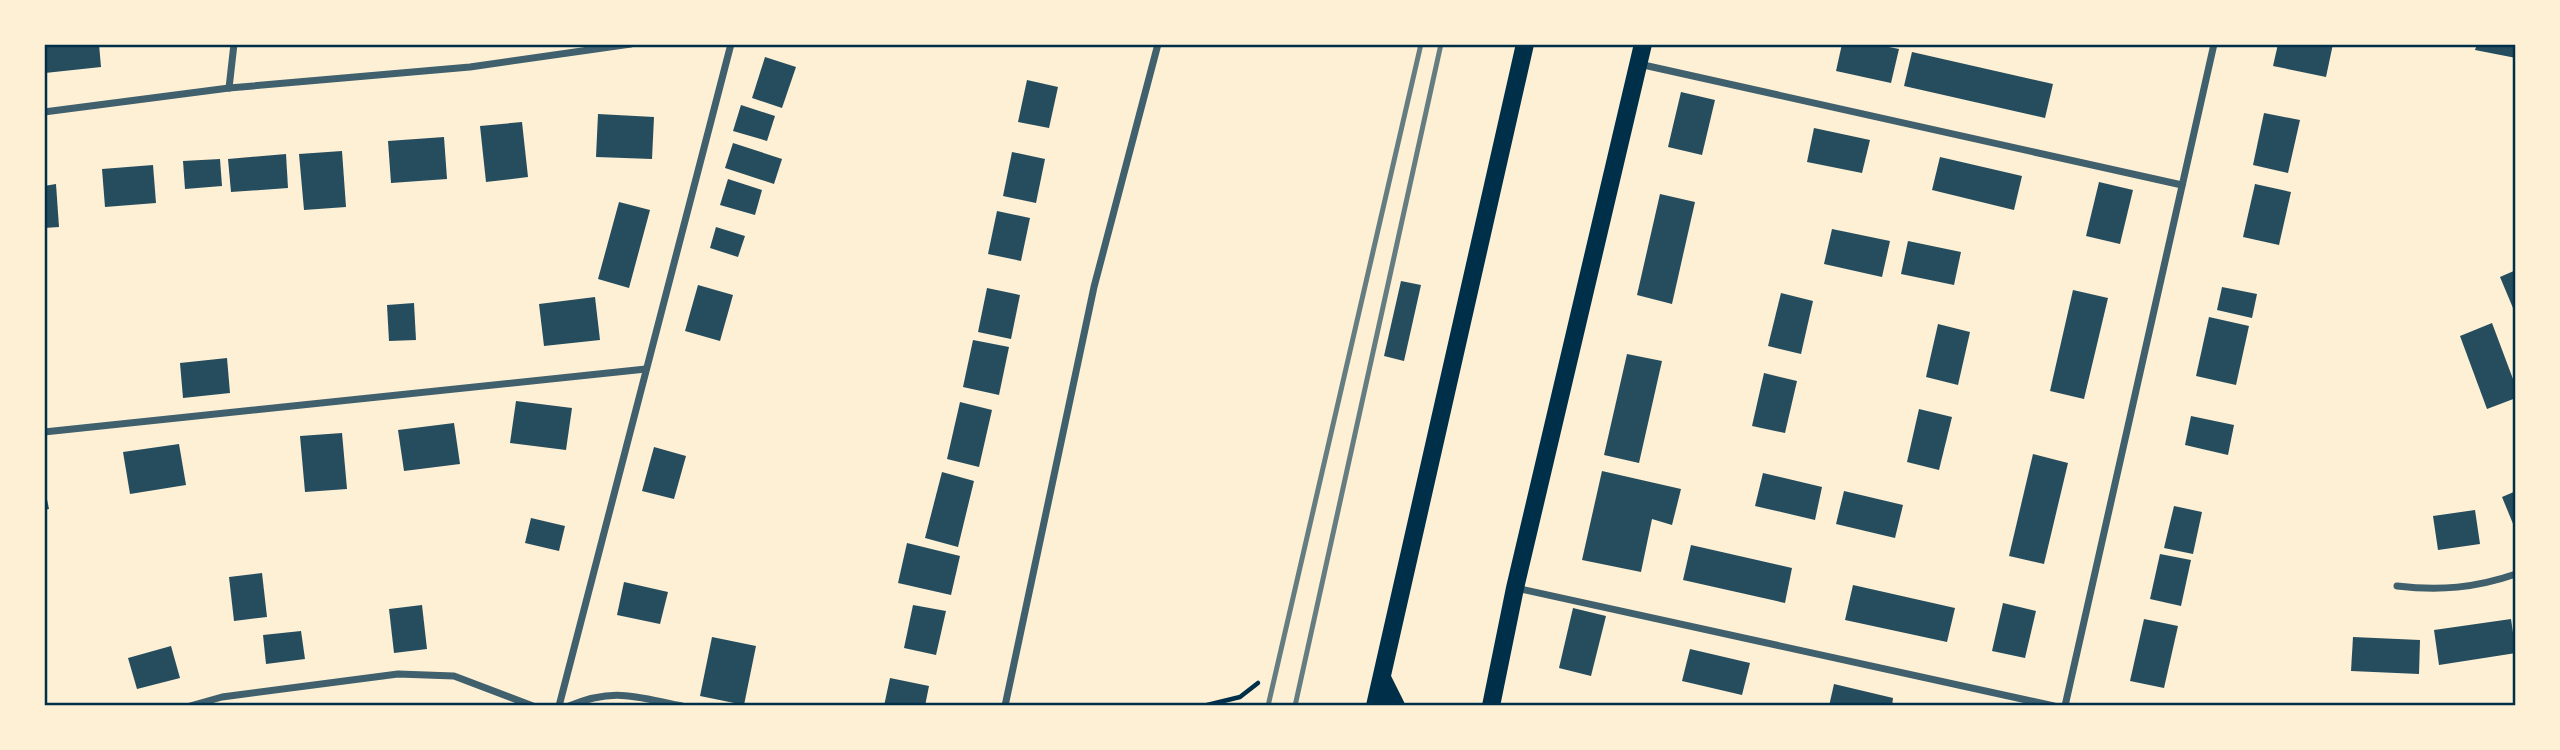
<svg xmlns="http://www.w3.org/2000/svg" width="2560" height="750" viewBox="0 0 2560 750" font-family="'IBM Plex Sans',sans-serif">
  <rect width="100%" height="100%" fill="#fdf0d5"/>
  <g fill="#264d5e">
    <polygon points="44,44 99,44 101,67 45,73"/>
    <polygon points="1842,44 1874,44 1899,49 1891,83 1836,71"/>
    <polygon points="2278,44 2333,44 2326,77 2273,66"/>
    <polygon points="2477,44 2516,44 2516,58 2475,50"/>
    <polygon points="1912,52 2053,84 2045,118 1904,86"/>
    <polygon points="765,57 796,67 782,108 752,98"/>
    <polygon points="1027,80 1058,87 1049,128 1018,122"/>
    <polygon points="1681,92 1715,100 1702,155 1668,147"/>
    <polygon points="741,105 775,116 767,141 733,131"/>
    <polygon points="2264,113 2300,120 2288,173 2253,165"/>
    <polygon points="598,114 654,117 652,159 596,157"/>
    <polygon points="522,122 528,177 486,182 480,126"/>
    <polygon points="1814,128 1870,140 1862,173 1807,162"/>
    <polygon points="444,137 447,179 391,183 388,141"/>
    <polygon points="733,143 782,159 774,184 725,168"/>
    <polygon points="342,151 346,207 304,210 299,154"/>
    <polygon points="1012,152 1045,159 1036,203 1003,196"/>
    <polygon points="286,154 288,188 231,192 228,159"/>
    <polygon points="1940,157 2022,176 2014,210 1932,190"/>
    <polygon points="220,159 222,186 185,189 183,161"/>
    <polygon points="153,165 156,203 105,207 102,169"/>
    <polygon points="728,179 762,190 755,215 720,205"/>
    <polygon points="2099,182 2133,190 2120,244 2086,236"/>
    <polygon points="56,184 59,227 44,228 44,186"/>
    <polygon points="2255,184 2291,192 2279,245 2243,237"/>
    <polygon points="1660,194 1695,202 1672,304 1637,295"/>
    <polygon points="619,202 650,210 629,288 598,279"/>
    <polygon points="997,211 1030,218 1021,261 988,254"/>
    <polygon points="716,227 745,236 738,257 710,248"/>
    <polygon points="1832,229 1890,241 1882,277 1824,264"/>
    <polygon points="1908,241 1961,252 1954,285 1901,274"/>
    <polygon points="2516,270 2516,307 2513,308 2500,277"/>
    <polygon points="1401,281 1421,285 1404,361 1384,356"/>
    <polygon points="698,285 733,295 720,341 685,331"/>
    <polygon points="2222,287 2257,294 2252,318 2217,310"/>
    <polygon points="987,288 1020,295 1011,339 978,332"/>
    <polygon points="2073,290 2108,298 2084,399 2050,391"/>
    <polygon points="1781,293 1813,301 1801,354 1768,346"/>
    <polygon points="595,297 600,340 544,346 539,304"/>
    <polygon points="414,303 416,340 389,341 387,305"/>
    <polygon points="2209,317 2249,326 2236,385 2196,376"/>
    <polygon points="2492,323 2516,387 2516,398 2487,409 2460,336"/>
    <polygon points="1938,324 1970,332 1958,385 1926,377"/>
    <polygon points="973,340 1009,347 999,395 963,387"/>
    <polygon points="1627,354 1662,361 1639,463 1604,455"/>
    <polygon points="227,358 230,393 183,398 180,363"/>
    <polygon points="1764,373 1797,381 1785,433 1752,426"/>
    <polygon points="516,401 572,408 566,450 510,443"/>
    <polygon points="960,402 992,410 979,467 947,459"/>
    <polygon points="1919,409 1952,417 1939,470 1907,462"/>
    <polygon points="2191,416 2234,425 2228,455 2185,445"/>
    <polygon points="454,423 460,464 404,471 398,430"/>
    <polygon points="342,433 347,489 305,492 300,436"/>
    <polygon points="179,444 186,485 130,494 123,452"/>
    <polygon points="654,447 686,456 674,499 642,491"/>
    <polygon points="2033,454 2068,463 2044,564 2009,556"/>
    <polygon points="1602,471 1681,489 1672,525 1652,519 1641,572 1582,560"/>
    <polygon points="942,472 974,481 958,547 925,538"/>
    <polygon points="1763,473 1822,487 1815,520 1755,506"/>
    <polygon points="44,485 49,509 44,510"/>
    <polygon points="1844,491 1903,505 1895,538 1836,524"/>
    <polygon points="2516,491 2516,531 2502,497"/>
    <polygon points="2174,506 2202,512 2193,554 2164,548"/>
    <polygon points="2475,510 2480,544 2438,550 2433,516"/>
    <polygon points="531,518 565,526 559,551 525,543"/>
    <polygon points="907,543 960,556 951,595 898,583"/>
    <polygon points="1691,545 1792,568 1785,603 1683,580"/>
    <polygon points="2160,554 2191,560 2181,606 2150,599"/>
    <polygon points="262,573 267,617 234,621 229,577"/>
    <polygon points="624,582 668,592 660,624 617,615"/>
    <polygon points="1853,585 1955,608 1947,642 1845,620"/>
    <polygon points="2003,603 2036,611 2025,658 1992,651"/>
    <polygon points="422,605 427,649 394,653 389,609"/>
    <polygon points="913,605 946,611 936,655 904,648"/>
    <polygon points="1573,608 1606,616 1591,676 1559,668"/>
    <polygon points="2144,619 2178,626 2164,688 2130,681"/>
    <polygon points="2511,619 2516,653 2439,665 2434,630"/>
    <polygon points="301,631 305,659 266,664 263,635"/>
    <polygon points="712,637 756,646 744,705 700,696"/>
    <polygon points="2353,637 2420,640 2419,674 2351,671"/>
    <polygon points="171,646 180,678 137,689 128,658"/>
    <polygon points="1690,649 1750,663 1742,695 1682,681"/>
    <polygon points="890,678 929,686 925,706 884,706"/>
    <polygon points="1834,684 1893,698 1892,706 1829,706"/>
  </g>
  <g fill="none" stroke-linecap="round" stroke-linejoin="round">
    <polyline stroke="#003049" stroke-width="4.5" points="1203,706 1240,697 1258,683"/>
    <g stroke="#3f606c" stroke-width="7">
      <polyline points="1639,64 2182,185"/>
      <polyline points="229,88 234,44"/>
      <polyline points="44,112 229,88 470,67 631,44"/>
      <polyline points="44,432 646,369"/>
      <path d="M2397 586C2440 591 2475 588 2516 574"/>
      <polyline points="1516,588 2054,706"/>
      <polyline points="190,706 222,697 398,674 454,676 533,706"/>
      <polyline points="559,706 731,44"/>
      <path d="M569 706C614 687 636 697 682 706"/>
      <polyline points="1005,706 1094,287 1158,44"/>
      <polyline points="2065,706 2214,44"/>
    </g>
    <g stroke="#003049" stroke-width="18">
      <polyline points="1382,678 1396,706"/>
      <polyline points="1375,706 1525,44"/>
      <polyline points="1491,706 1515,588 1643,44"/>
    </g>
    <g stroke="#657d81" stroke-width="5">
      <polyline points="1268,706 1421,44"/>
      <polyline points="1295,706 1441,44"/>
    </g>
  </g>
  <rect width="2560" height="750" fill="none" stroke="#fdf0d5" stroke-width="91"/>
  <rect x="46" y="46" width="2468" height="658" fill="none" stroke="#003049" stroke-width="2.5"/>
</svg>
